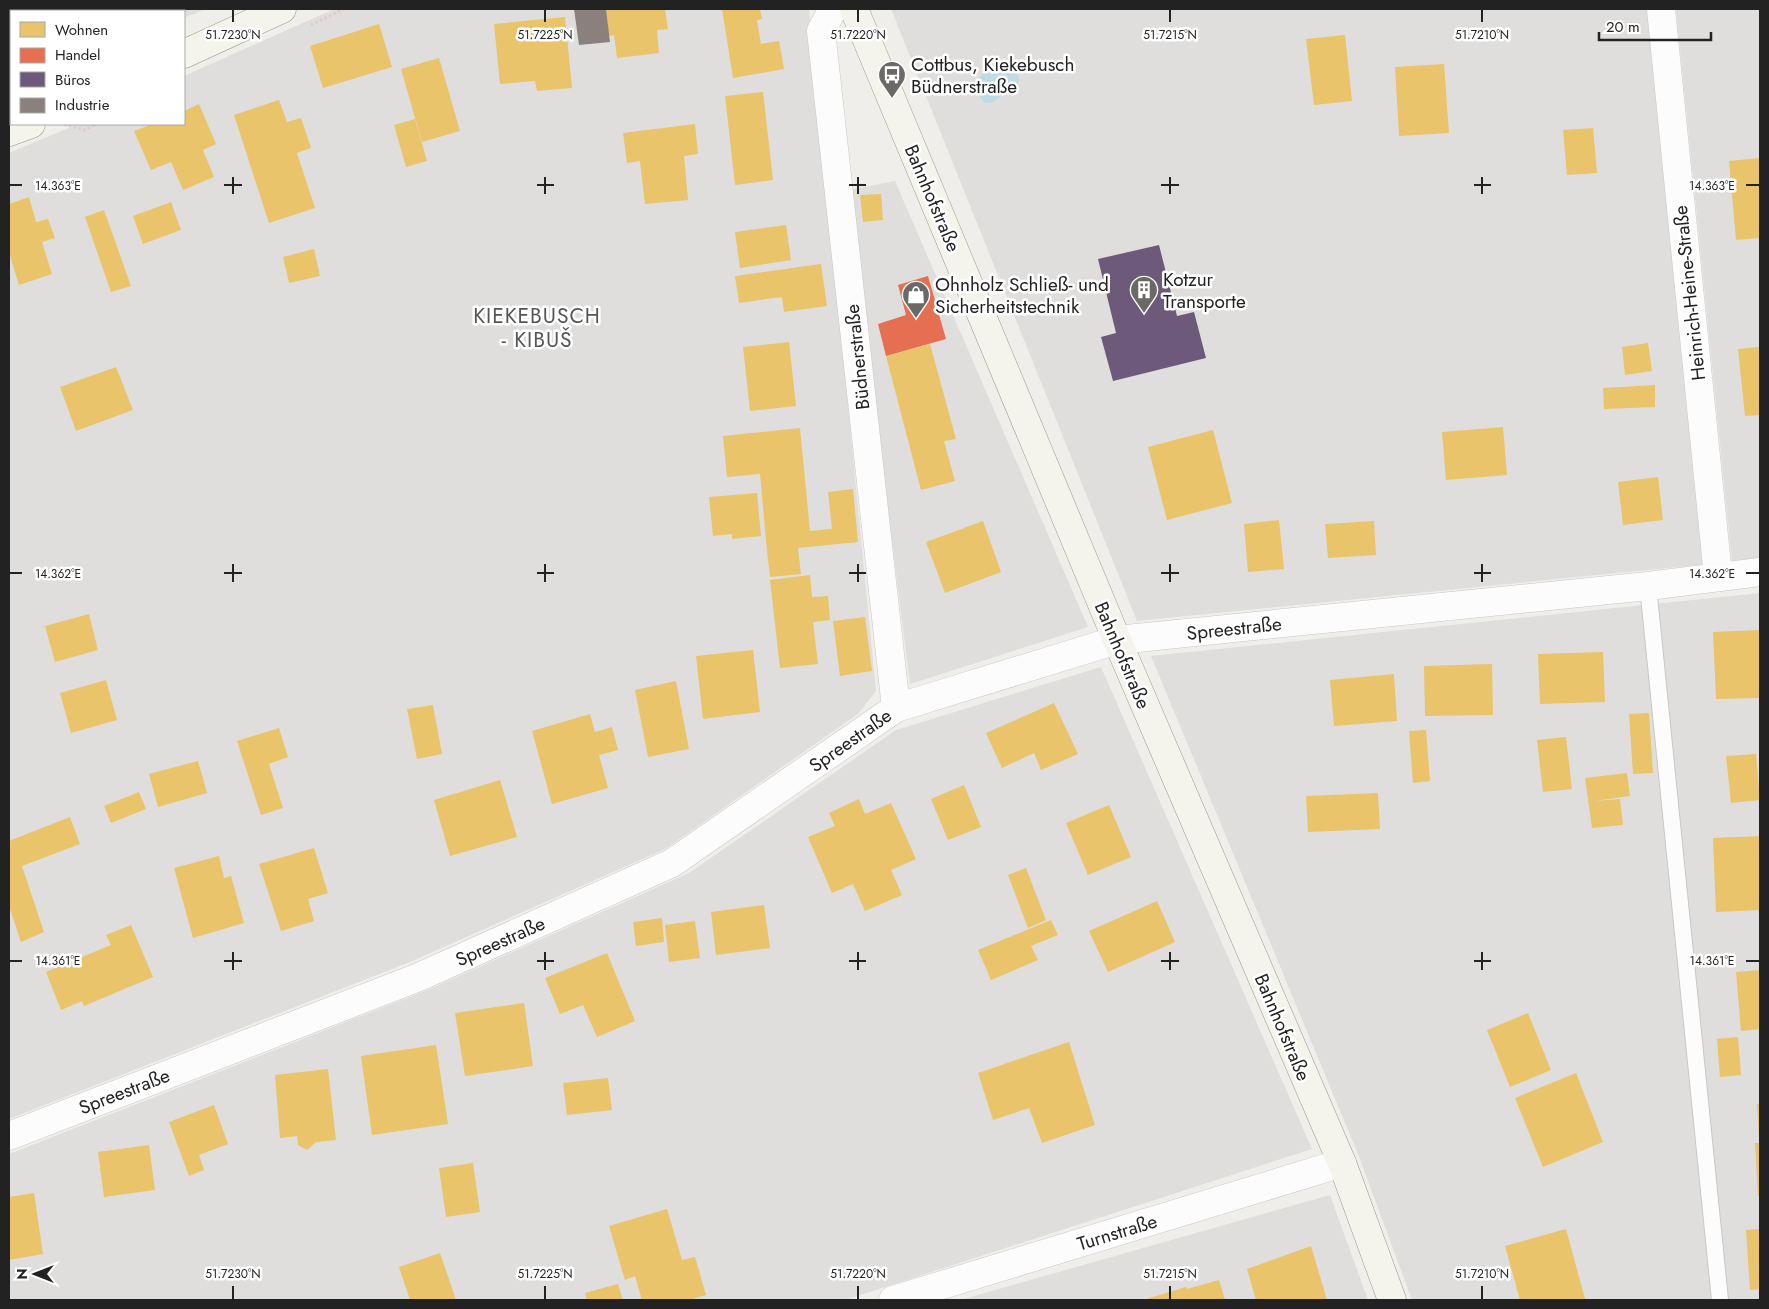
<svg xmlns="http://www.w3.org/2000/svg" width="1769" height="1309" viewBox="0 0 1769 1309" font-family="Jost,sans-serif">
  <rect width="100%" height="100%" fill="#f0eeeb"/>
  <g fill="#dfdedc">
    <polygon points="9,9 206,9 184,18 184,11 11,11 11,89 9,90"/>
    <polygon points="334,9 809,9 876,691 858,714 665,849 410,962 9,1119 9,153 78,124 184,124 184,76"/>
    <polygon points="891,9 1651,9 1708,564 1137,621"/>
    <polygon points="1676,9 1760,9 1760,559 1732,562"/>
    <polygon points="895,181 1088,627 910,684 848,190"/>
    <polygon points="1760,593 1760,1300 1412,1300 1358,1154 1151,656"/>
    <polygon points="1101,667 1312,1149 845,1300 9,1300 9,1154 430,989 689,873 896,730"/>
    <polygon points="1330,1195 1368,1300 960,1300"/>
  </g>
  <polygon fill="#bfdbe3" points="1005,62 1019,77 1018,85 991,103 984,103 974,87 974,81 994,66"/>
  <g fill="#e9c46a">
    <polygon points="606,9 665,9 668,29 657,30 659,53 617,58 614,35 609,36"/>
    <polygon points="722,9 760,9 762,19 757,20 761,44 779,41 784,69 733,78"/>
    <polygon points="565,17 572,88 537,91 535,81 500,84 494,24"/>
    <polygon points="379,24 392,67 323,88 310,46"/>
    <polygon points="1345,35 1352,101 1314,105 1306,39"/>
    <polygon points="439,58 460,131 422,142 401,69"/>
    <polygon points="1444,64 1449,133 1399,136 1395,67"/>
    <polygon points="763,92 773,180 735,185 725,96"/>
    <polygon points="279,100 287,122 301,118 311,148 297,153 315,208 269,223 234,115"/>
    <polygon points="199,104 216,144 203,150 214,177 183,190 171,162 151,170 134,131 153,124 184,124 184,111"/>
    <polygon points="415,119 427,161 406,167 394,125"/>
    <polygon points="695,124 698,154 684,156 688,200 645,204 640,161 627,163 623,133"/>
    <polygon points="1593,128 1597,173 1567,175 1563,130"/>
    <polygon points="1760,158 1760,238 1736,240 1729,161"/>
    <polygon points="881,194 883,220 863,222 860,195"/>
    <polygon points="29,197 36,222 48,219 55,238 42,242 52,274 19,285 9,252 9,204"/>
    <polygon points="171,202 181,230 143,244 133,216"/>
    <polygon points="104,210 131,286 111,292 85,217"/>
    <polygon points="786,225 791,260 740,268 735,232"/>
    <polygon points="314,249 320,276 289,283 283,257"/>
    <polygon points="821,264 827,306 784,312 782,297 739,303 735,276"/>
    <polygon points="789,342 796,406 750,411 743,347"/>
    <polygon points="1648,343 1652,371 1625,375 1622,347"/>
    <polygon points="930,344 956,439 944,441 955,481 921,490 886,356"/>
    <polygon points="1760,347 1760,415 1745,416 1738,349"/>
    <polygon points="116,367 133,410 76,431 60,387"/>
    <polygon points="1655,385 1655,407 1604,409 1603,388"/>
    <polygon points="1503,427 1507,475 1446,480 1442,432"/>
    <polygon points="800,428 810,531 832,529 828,492 853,489 858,542 798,548 801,574 770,577 767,551 774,551 767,551 760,474 727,477 723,436"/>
    <polygon points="1213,430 1232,503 1167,520 1148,447"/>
    <polygon points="1658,477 1663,520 1623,525 1618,482"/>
    <polygon points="757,493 761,536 732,539 732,534 713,536 709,497"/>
    <polygon points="1279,520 1284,569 1248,572 1244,524"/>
    <polygon points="983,521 1001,572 945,593 926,542"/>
    <polygon points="1374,521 1376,555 1328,558 1325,524"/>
    <polygon points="810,575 812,597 828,596 830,620 813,622 818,664 780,668 770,580"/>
    <polygon points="89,614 98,650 55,662 45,626"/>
    <polygon points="865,617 872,671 840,676 833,621"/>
    <polygon points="1760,630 1760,698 1716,699 1713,632"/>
    <polygon points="753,650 760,712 703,719 696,656"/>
    <polygon points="1603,652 1605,702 1540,704 1538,654"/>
    <polygon points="1492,664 1493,715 1425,716 1424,666"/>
    <polygon points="1394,674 1397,721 1334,726 1330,680"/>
    <polygon points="106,680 117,720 71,733 60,693"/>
    <polygon points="676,681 689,749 648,757 635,690"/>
    <polygon points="1054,703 1078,754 1041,770 1034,753 1002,768 986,733"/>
    <polygon points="433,705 442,754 417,759 407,709"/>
    <polygon points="1649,713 1653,773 1633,774 1629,714"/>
    <polygon points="590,714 595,732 612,727 618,750 599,755 608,788 552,804 532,731"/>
    <polygon points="279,728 288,757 269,764 283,808 261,815 237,741"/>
    <polygon points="1426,730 1430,781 1413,783 1409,731"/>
    <polygon points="1566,737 1572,789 1543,792 1537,740"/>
    <polygon points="1756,754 1760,800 1731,803 1726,756"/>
    <polygon points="198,761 207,793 158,807 149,774"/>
    <polygon points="1627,773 1630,796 1595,801 1620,799 1623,825 1592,828 1585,778"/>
    <polygon points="500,780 517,837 450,856 434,800"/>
    <polygon points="964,785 981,827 948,840 931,799"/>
    <polygon points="139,792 146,809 111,823 104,806"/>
    <polygon points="1378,793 1380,829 1308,832 1306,796"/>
    <polygon points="859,799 865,814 891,803 916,859 891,870 902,895 865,911 853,884 832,893 808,837 835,826 829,813"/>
    <polygon points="1109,805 1131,857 1088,875 1066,823"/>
    <polygon points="70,817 80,844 22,866 44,932 21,942 9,906 9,841"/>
    <polygon points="1760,836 1760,910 1716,912 1713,838"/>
    <polygon points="314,848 328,893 308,899 314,921 281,931 259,864"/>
    <polygon points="219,856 224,878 231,876 244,923 193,938 174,868"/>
    <polygon points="1026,868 1046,920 1028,928 1008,875"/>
    <polygon points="1157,901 1175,942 1108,972 1089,931"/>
    <polygon points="764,905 770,948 716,955 711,912"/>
    <polygon points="662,918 664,942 636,946 633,922"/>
    <polygon points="1051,920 1058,935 1031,946 1038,960 991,980 978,950"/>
    <polygon points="695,921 700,958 669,962 665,925"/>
    <polygon points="131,925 153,977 84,1006 82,1001 61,1010 46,972 111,945 106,935"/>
    <polygon points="607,953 635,1021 597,1037 583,1005 560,1014 545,978"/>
    <polygon points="1760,970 1760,1029 1741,1031 1736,972"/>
    <polygon points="524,1003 533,1066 465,1076 455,1013"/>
    <polygon points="1528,1013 1551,1070 1510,1087 1487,1030"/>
    <polygon points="1738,1037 1741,1075 1720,1077 1717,1039"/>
    <polygon points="1069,1042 1095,1125 1042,1143 1029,1108 993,1120 978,1073"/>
    <polygon points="436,1045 448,1124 372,1135 361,1056"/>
    <polygon points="328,1069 336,1140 316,1142 307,1150 298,1145 297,1136 280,1138 275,1075"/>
    <polygon points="1576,1073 1603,1142 1543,1167 1515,1098"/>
    <polygon points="608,1078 612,1110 567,1115 563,1083"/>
    <polygon points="1757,1104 1760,1104 1760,1138 1759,1138"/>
    <polygon points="214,1105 228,1144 199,1155 204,1170 189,1176 169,1122"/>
    <polygon points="1755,1143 1760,1143 1760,1196 1758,1196"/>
    <polygon points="149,1145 155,1190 104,1197 98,1152"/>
    <polygon points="473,1163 480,1212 446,1217 439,1168"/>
    <polygon points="34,1193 43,1254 9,1260 9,1197"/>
    <polygon points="667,1209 682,1260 695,1257 706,1295 689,1300 642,1300 635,1276 625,1280 609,1226"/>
    <polygon points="1566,1229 1585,1299 1520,1300 1505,1246"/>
    <polygon points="1760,1229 1760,1289 1750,1290 1746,1230"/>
    <polygon points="1311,1246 1327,1300 1256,1300 1247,1269"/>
    <polygon points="440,1253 456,1300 410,1300 399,1267"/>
    <polygon points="1219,1280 1225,1300 1143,1300 1186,1287 1187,1289"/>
    <polygon points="618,1284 623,1300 587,1300 585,1293"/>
  </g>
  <polygon fill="#e76f51" points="928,276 946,339 886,356 878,324 906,315 898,285"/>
  <polygon fill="#6d597a" points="1159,245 1177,316 1194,312 1206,358 1113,381 1101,337 1116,333 1098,259"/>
  <polygon fill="#8a817c" points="574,9 606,9 610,42 579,45"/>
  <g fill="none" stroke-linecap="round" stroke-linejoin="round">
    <defs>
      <polyline id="lane" points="1648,586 1720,1300"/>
      <g id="street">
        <polyline points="833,9 821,31 896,708"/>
        <polyline points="1661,9 1718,576"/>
        <polyline points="9,1136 419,977 672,863 896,708 1117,640 1648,586 1760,572"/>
        <polyline points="893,1300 1342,1163"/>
      </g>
      <g id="secondary">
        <polyline points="854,9 1117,640 1342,1163 1392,1300"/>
        <polyline points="184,54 282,9"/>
        <polyline points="9,132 31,124"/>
      </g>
    </defs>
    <use href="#lane" stroke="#c9c8c7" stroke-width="18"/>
    <use href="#street" stroke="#c9c8c7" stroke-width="29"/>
    <use href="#secondary" stroke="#999a82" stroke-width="29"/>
    <g stroke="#dccecd" stroke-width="3" stroke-dasharray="2.5 2.5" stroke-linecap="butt">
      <polyline points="311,25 344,9"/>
      <polyline points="64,124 84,130 98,124"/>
    </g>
    <use href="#lane" stroke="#fdfcfc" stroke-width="16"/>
    <use href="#street" stroke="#fdfcfc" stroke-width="28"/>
    <use href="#secondary" stroke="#f4f4ed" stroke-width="28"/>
  </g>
  <path fill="none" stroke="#222" stroke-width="2" d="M233 10V22M545 10V22M858 10V22M1170 10V22M1482 10V22M233 177V194M545 177V194M858 177V194M1170 177V194M1482 177V194M10 185H22M224 185H242M537 185H554M849 185H866M1161 185H1179M1474 185H1491M1746 185H1759M233 564V582M545 564V582M858 564V582M1170 564V582M1482 564V582M10 573H22M224 573H242M537 573H554M849 573H866M1161 573H1179M1474 573H1491M1746 573H1759M233 952V970M545 952V970M858 952V970M1170 952V970M1482 952V970M10 961H22M224 961H242M537 961H554M849 961H866M1161 961H1179M1474 961H1491M1746 961H1759M233 1286V1299M545 1286V1299M858 1286V1299M1170 1286V1299M1482 1286V1299"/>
  <defs>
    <symbol id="bus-pin" viewBox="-11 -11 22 30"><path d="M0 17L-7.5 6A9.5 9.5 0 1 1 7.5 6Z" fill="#6a6968" stroke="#fff"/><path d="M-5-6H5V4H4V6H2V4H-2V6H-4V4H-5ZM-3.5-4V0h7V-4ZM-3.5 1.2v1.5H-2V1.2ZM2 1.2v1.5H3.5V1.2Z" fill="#fff"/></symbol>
    <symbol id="building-pin" viewBox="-11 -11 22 30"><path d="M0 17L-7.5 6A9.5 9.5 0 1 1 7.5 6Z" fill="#6a6968" stroke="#fff"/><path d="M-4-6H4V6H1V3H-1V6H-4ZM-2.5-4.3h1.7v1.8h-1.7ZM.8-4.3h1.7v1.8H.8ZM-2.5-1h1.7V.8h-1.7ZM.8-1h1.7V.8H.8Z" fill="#fff"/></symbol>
    <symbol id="shop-pin" viewBox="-11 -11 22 30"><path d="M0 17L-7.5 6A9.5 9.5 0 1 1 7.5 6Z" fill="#6a6968" stroke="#fff"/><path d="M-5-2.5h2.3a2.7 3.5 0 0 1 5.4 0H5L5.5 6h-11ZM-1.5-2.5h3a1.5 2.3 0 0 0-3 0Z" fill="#fff"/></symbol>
  </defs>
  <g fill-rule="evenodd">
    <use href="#bus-pin" x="876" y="59" width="32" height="43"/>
    <use href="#building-pin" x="1128" y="274" width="32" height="43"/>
    <use href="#shop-pin" x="900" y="279" width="32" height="43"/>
  </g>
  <g text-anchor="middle" stroke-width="5" stroke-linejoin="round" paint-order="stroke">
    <g font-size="19" fill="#222" stroke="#fff" text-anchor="start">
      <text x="911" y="71">Cottbus, Kiekebusch<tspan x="911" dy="22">Büdnerstraße</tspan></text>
      <text x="1163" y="286">Kotzur<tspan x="1163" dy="22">Transporte</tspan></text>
      <text x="935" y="291">Ohnholz Schließ- und<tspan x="935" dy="22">Sicherheitstechnik</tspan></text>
    </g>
    <g font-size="19" fill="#222" stroke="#fff">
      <text transform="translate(933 198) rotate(67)" y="7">Bahnhofstraße</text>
      <text transform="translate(1689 293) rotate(-96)" y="7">Heinrich-Heine-Straße</text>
      <text transform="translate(857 357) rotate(-96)" y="7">Büdnerstraße</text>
      <text transform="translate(1234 628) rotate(-6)" y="7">Spreestraße</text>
      <text transform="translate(1123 655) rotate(67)" y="7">Bahnhofstraße</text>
      <text transform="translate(850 740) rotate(-35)" y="7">Spreestraße</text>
      <text transform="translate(500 941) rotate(-24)" y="7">Spreestraße</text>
      <text transform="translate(1283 1027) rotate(67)" y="7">Bahnhofstraße</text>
      <text transform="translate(124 1091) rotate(-21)" y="7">Spreestraße</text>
      <text transform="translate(1117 1232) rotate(-17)" y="7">Turnstraße</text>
    </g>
    <g font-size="21" letter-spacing="1" fill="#555" stroke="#fff">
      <text x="537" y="323">KIEKEBUSCH<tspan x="537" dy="24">- KIBUŠ</tspan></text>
    </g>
  </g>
  <g font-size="12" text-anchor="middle" fill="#222" stroke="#fff" stroke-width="5" stroke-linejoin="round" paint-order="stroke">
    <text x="233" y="39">51.7230°N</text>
    <text x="545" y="39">51.7225°N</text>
    <text x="858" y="39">51.7220°N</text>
    <text x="1170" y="39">51.7215°N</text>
    <text x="1482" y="39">51.7210°N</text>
    <text x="1712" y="190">14.363°E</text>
    <text x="58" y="190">14.363°E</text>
    <text x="1712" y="578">14.362°E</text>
    <text x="58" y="578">14.362°E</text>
    <text x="1712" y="965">14.361°E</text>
    <text x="58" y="965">14.361°E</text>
    <text x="233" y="1278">51.7230°N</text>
    <text x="545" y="1278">51.7225°N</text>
    <text x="858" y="1278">51.7220°N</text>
    <text x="1170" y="1278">51.7215°N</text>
    <text x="1482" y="1278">51.7210°N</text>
  </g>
  <rect width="1769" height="1309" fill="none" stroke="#222222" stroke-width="20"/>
  <rect x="10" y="10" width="175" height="115" fill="#ffffff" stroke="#a7a7a7"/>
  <rect x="20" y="22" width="25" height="15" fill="#e9c46a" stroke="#a7a7a7"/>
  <text x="55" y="35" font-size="15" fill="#222222">Wohnen</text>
  <rect x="20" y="48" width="25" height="15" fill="#e76f51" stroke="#a7a7a7"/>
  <text x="55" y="60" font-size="15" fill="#222222">Handel</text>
  <rect x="20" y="72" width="25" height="15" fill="#6d597a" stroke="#a7a7a7"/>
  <text x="55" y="85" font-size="15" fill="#222222">Büros</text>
  <rect x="20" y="98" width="25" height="15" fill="#8a817c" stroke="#a7a7a7"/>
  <text x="55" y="110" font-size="15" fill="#222222">Industrie</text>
  <g transform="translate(35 1274) rotate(270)" stroke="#ffffff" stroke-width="4" paint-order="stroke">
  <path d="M0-4L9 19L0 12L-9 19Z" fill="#222222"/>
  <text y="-8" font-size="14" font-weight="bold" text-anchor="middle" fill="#222222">N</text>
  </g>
  <path d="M1599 32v8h112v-8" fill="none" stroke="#222222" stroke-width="2.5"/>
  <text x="1606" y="32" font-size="15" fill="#222222" stroke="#ffffff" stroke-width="4" paint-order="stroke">20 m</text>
</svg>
